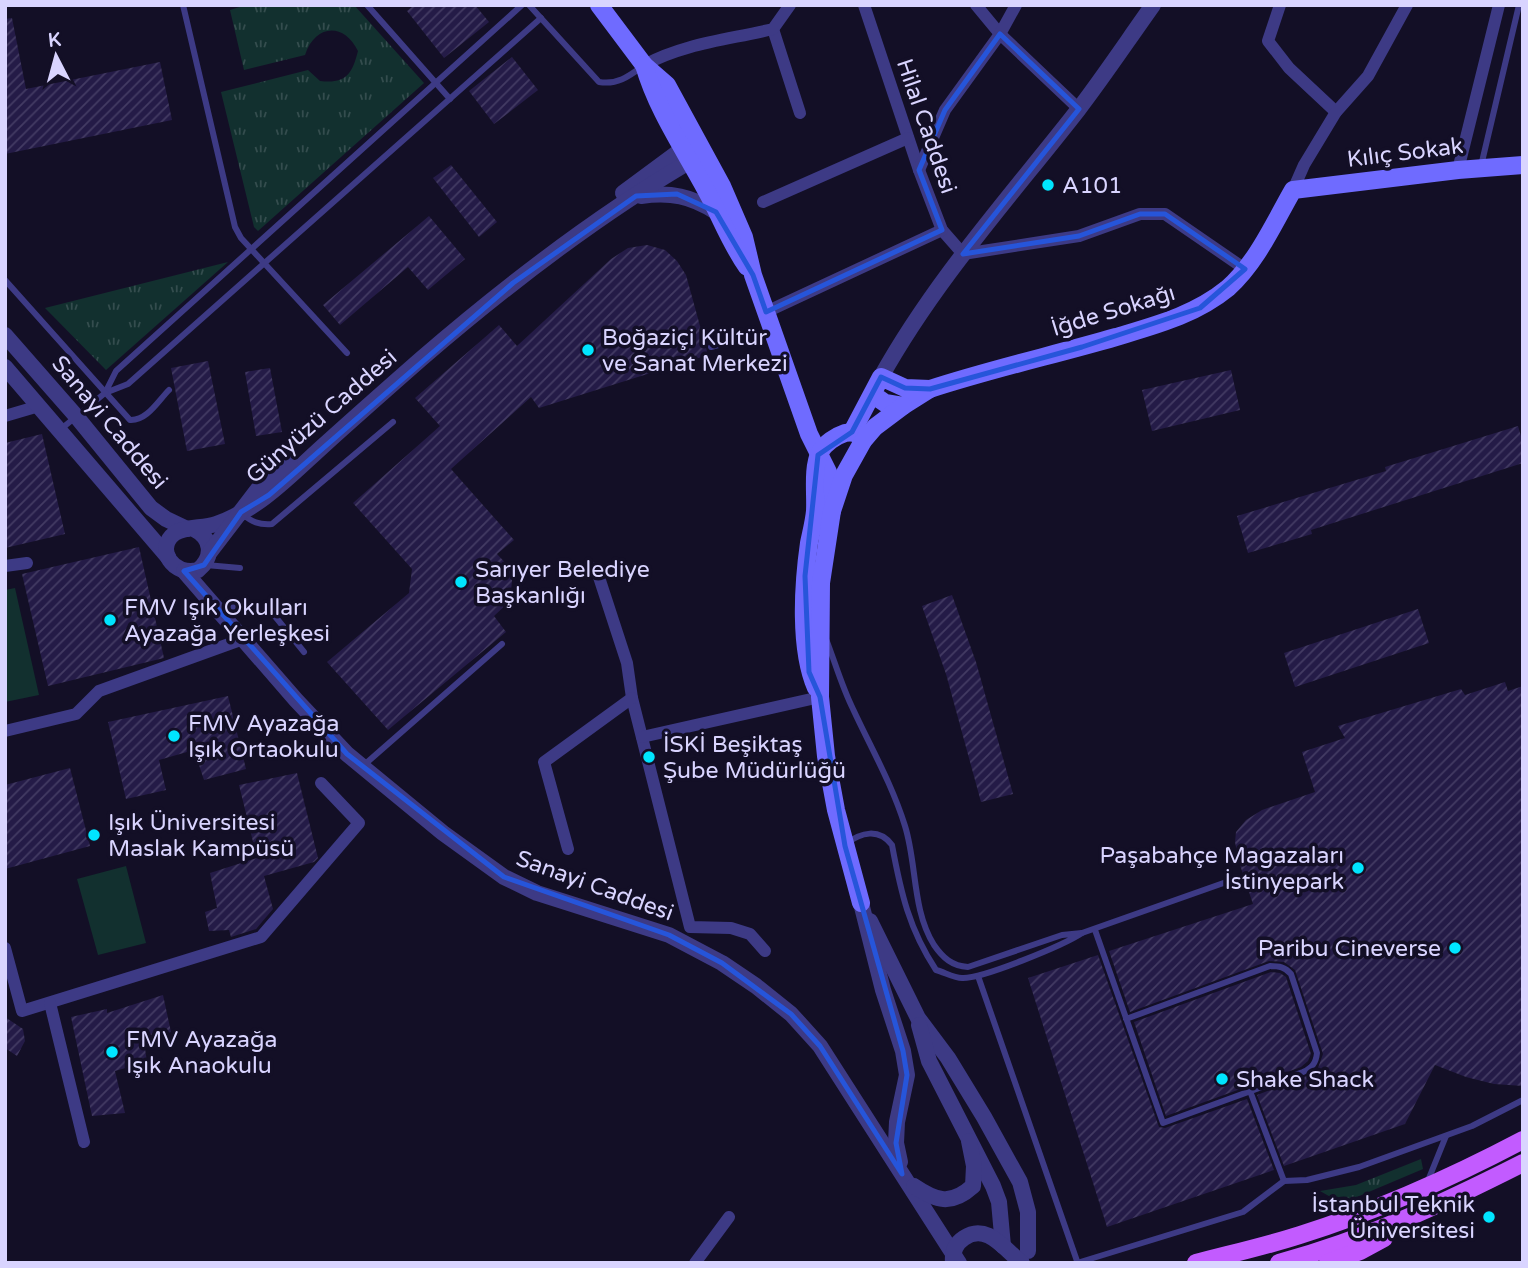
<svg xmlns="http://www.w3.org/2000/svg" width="1528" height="1268" viewBox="0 0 1528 1268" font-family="'Varela Round',sans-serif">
  <defs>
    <pattern id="grass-tufts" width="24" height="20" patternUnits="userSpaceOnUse" patternTransform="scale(1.75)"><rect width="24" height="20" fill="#12302f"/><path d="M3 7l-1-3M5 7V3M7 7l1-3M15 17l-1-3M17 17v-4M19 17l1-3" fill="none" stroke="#344d4e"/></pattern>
    <pattern id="building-hatch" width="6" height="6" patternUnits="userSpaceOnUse" patternTransform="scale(1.75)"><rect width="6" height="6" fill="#241b47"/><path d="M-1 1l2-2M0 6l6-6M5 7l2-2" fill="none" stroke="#433b63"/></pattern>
  </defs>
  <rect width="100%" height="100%" fill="#130f26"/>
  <g fill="url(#grass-tufts)">
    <path d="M246 5H354L424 83 258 231 254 227 221 92 308 70 320 81C345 84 352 75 358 51 344 22 315 24 305 55L244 70 230 10Z"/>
    <polygon points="228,262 106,370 45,308"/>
    <polygon points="1421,1159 1423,1169 1345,1202 1336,1200 1320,1191 1356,1185"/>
  </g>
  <g fill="#12302f">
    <polygon points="15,588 39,695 5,702 5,590"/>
    <polygon points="126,866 146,943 98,955 77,879"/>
  </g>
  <g fill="url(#building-hatch)">
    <polygon points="414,5 475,5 489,22 444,58 407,11"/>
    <polygon points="12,18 26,89 160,62 172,120 5,154 5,19"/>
    <polygon points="512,57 538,90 494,124 469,91"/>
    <polygon points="451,165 497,222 479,237 433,178"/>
    <polygon points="429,216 465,259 428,290 408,267 340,325 323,305"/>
    <polygon points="647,245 665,250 677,261 686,275 708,355 539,408 531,397 451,469 514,540 497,554 513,571 510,601 494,616 506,632 388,730 327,662 409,593 412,569 353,503 440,426 415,398 499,325 517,346 611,259 628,248"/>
    <polygon points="208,361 225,444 187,451 171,368"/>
    <polygon points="270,368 282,432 256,436 245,372"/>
    <polygon points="1231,370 1240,410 1152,431 1142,390"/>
    <polygon points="1518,426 1523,443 1523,463 1311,530 1312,534 1248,553 1237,516 1386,471 1385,467"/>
    <polygon points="42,434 65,534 5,548 5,443"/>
    <polygon points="139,547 164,658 48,686 22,574"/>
    <polygon points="952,595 976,662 1013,794 981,802 946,674 922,606"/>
    <polygon points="1418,609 1429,643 1295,687 1284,653"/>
    <polygon points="1505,682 1508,691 1523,686 1523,1086 1494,1084 1466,1077 1435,1065 1405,1124 1284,1166 1257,1095 1309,1075 1318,1068 1323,1054 1295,970 1284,962 1269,961 1130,1012 1109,951 1253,904 1239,862 1235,842 1236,832 1246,820 1262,810 1315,792 1302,752 1345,738 1338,726 1461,689 1465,695"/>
    <polygon points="228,696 246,769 204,780 194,750 159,760 166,790 126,799 108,722"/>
    <polygon points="70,768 90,846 5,869 5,785"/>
    <polygon points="297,773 318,858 314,862 264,876 273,909 256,929 231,937 229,930 209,931 205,912 217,908 210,873 257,858 239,785"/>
    <polygon points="1098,955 1159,1127 1165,1128 1247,1099 1274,1170 1107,1227 1028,978"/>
    <polygon points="1271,972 1280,973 1286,977 1311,1054 1308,1061 1301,1067 1166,1116 1134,1022"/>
    <polygon points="163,995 171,1032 144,1042 147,1062 115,1071 125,1113 92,1116 71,1017 107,1009 107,1013"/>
    <polygon points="5,1017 23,1029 25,1041 17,1056 5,1048"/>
  </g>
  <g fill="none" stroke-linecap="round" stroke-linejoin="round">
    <g stroke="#3d3a85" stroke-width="6">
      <polyline points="183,5 235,227 241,238 347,353"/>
      <polyline points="367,5 450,99"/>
      <polyline points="522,5 116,371 105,393 128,384 541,18"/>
      <path d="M529 5 599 82C617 85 628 77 643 66"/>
      <polyline points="1481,166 1519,5"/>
      <path d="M5 280 130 420C147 421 158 401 169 390"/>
      <polyline points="711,347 770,331"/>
      <polyline points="61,429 105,393"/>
      <path d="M242 514C252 522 259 525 272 524L393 422"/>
      <polyline points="206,565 240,568"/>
      <polyline points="219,606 269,609 304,652"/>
      <path d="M826 639C835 662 842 687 853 709 871 748 892 784 905 826 917 864 912 910 934 945 943 958 952 966 968 967L1062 935 1082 933C1064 945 982 979 962 978 954 978 944 972 936 970 909 929 901 893 892 845 879 828 861 832 846 844"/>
      <polyline points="364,765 502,644"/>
      <path d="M1095 930 1163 1123 1303 1072C1312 1068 1316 1063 1317 1053L1291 974C1285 967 1279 966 1270 966L1126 1019"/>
      <polyline points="1082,933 1232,880"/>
      <polyline points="978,976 1077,1261"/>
      <polyline points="1250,1091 1284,1181"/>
      <polyline points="1427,1183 1446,1136"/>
      <polyline points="1077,1263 1243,1212 1284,1181 1307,1180 1359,1167 1472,1126 1523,1100"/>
    </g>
    <g stroke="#3d3a85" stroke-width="12">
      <polyline points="864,5 919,170 942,230 963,254 1079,236 1140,214 1165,214 1245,269"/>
      <polyline points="976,5 1000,34 1079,109"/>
      <polyline points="1280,5 1268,41 1289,68 1336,112"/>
      <polyline points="773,29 800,113"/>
      <path d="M644 65C686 43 727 40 773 29L790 5"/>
      <polyline points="919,170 945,110 1000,34 1016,5"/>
      <polyline points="1458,170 1499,5"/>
      <polyline points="1293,190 1304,165 1336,112 1368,76 1407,5"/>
      <polyline points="763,202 908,138"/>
      <polyline points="766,312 942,230"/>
      <polyline points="5,416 39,406"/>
      <polyline points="5,566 27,563"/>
      <polyline points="596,568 627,663 632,698 690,927 731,928 750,934 765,951"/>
      <polyline points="5,731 76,714 99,691 243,639"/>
      <polyline points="642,737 820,697"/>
      <polyline points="568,849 544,762 632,698"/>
      <polyline points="5,948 22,1011 261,937 359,823 321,783"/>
      <polyline points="50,1003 84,1142"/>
      <polyline points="695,1263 729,1217"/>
    </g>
    <g stroke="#3d3a85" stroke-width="16">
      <polyline points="623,193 692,142"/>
      <path d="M641 196C671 192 691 196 716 212"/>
      <polyline points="5,335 76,416 151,508 166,519 187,529"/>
      <polyline points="5,367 168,557"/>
      <path d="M881 377C935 280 1010 197 1078 110 1104 76 1128 40 1153 5"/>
      <path d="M194 529C212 538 214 557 198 570 174 577 154 549 175 533 184 527 204 528 216 524 258 510 290 476 322 447 355 417 388 388 421 359 508 284 600 213 699 156"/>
      <polyline points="210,552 258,489 290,461"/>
      <polyline points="184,571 296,700 347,754 443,833 504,877 537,893 669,935 722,963 756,986 791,1014 820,1046 959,1263"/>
      <polyline points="861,903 883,990 903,1051 907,1075 897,1122 896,1143 900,1162"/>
      <polyline points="870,921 918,1018 948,1058 984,1117 1020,1182 1028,1212 1028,1251"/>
      <polyline points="919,1025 929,1061 993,1186 999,1202 1003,1246"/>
      <path d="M914 1186C936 1201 951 1206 973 1186L974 1166 969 1141"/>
      <path d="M953 1263C952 1252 955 1244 964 1238 987 1222 1005 1250 1022 1263"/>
    </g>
    <g stroke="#6f6bff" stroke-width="18">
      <polyline points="599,5 644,65 667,85 722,186 744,237 753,275 809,434 828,472 832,511"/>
      <path d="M644 65C657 110 684 149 706 190 721 217 729 241 747 267"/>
      <path d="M930 389C991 369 1054 355 1116 337 1156 325 1195 315 1228 288 1257 262 1274 223 1293 190L1458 170 1523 165"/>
      <polyline points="852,432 881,377 905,388 930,389 903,406 885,403 872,394"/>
      <path d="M816 688C799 649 803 585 809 543 811 533 814 522 815 511 816 494 812 468 820 452 825 443 836 436 845 433 854 431 859 434 863 441"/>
      <polyline points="861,903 836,810 826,756 820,697 821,583 832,511 844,475 863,441 875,427 903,406"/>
    </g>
    <g stroke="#c25bff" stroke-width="18">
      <path d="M1196 1263C1230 1254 1266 1246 1300 1235 1377 1211 1451 1178 1523 1140"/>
      <path d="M1279 1263C1367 1239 1442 1204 1523 1163"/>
      <polyline points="1328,1263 1360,1251 1384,1238"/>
    </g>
  </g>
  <path fill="none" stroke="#2655da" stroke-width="5" stroke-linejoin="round" d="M1000 34 1079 109 963 254 1079 236 1140 214H1165L1245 269 1200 308 1082 347 930 389 905 388 881 377 852 432 818 455 805 576 809 672 820 697 845 846 903 1051 907 1075 896 1143 902 1174 820 1046 791 1014 722 963 669 935 504 877 347 754 184 571 204 565 241 512 269 495 513 283 636 196 677 194 716 212 753 275 766 312 942 230 919 170 945 110Z"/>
  <g fill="#00e5ff" stroke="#130f26" stroke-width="2.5">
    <circle cx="1048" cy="185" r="7"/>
    <circle cx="588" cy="350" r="7"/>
    <circle cx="461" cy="582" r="7"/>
    <circle cx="110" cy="620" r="7"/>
    <circle cx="174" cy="736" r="7"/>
    <circle cx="649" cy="757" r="7"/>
    <circle cx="94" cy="835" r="7"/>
    <circle cx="1358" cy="868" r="7"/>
    <circle cx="1455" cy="948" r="7"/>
    <circle cx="112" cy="1052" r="7"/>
    <circle cx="1222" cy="1079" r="7"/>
    <circle cx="1489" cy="1217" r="7"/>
  </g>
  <g text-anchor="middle" stroke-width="7" stroke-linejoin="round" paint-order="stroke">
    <g font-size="23" fill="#d9d4ff" stroke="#130f26">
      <text transform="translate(927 126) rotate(71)" y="8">Hilal Caddesi</text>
      <text transform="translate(1405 152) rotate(-7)" y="8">Kılıç Sokak</text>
      <text transform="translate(1113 310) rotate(-17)" y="8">İğde Sokağı</text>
      <text transform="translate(321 416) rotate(-41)" y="8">Günyüzü Caddesi</text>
      <text transform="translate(110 422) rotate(50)" y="8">Sanayi Caddesi</text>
      <text transform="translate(595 885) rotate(20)" y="8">Sanayi Caddesi</text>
    </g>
    <g font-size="23" fill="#d9d4ff" stroke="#130f26" text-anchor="start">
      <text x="1062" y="193">A101</text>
      <text x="602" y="345">Boğaziçi Kültür<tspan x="602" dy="26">ve Sanat Merkezi</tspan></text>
      <text x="475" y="577">Sarıyer Belediye<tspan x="475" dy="26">Başkanlığı</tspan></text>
      <text x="124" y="615">FMV Işık Okulları<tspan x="124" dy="26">Ayazağa Yerleşkesi</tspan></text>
      <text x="188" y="731">FMV Ayazağa<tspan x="188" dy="26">Işık Ortaokulu</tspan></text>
      <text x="663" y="752">İSKİ Beşiktaş<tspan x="663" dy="26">Şube Müdürlüğü</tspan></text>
      <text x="108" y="830">Işık Üniversitesi<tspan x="108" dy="26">Maslak Kampüsü</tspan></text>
      <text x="1344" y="863" text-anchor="end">Paşabahçe Magazaları<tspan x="1344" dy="26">İstinyepark</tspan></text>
      <text x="1441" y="956" text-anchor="end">Paribu Cineverse</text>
      <text x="126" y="1047">FMV Ayazağa<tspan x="126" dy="26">Işık Anaokulu</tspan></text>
      <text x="1236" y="1087">Shake Shack</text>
      <text x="1475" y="1212" text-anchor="end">İstanbul Teknik<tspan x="1475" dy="26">Üniversitesi</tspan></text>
    </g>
  </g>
  <rect width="1528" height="1268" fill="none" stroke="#d9d4ff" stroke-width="14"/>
  <g transform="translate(56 56) rotate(354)" stroke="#130f26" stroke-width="5" paint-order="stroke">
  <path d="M0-5L12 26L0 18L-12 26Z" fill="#d9d4ff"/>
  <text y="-10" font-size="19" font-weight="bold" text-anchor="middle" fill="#d9d4ff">K</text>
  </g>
</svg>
